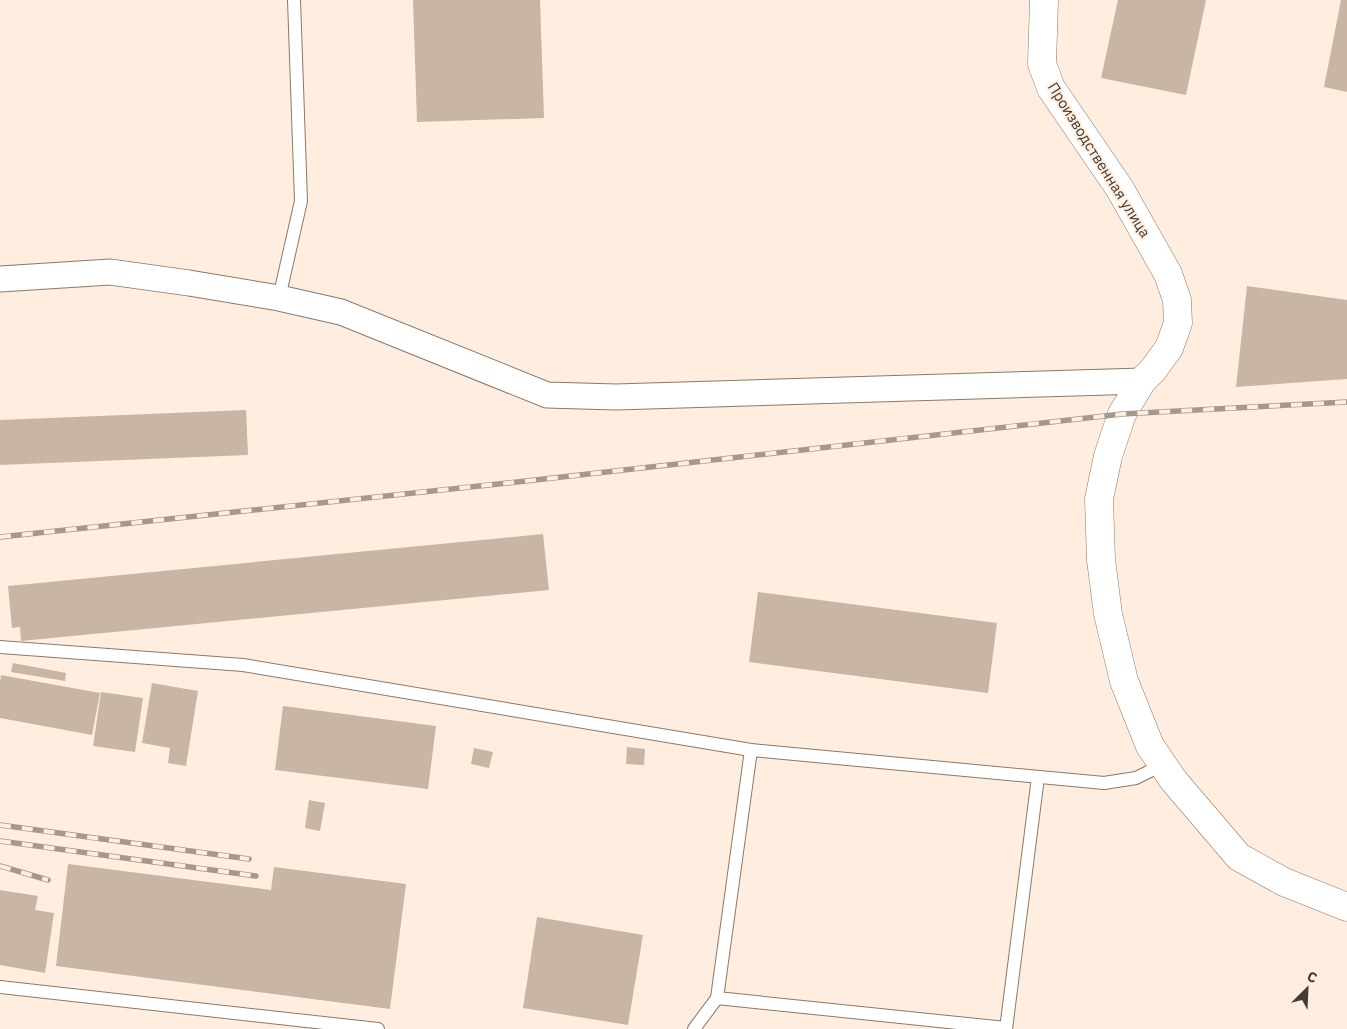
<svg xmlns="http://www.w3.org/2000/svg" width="1347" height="1029" viewBox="0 0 1347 1029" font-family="'IBM Plex Sans',sans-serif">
  <rect width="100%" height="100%" fill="#ffeedf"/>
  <g fill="#c9b5a3">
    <polygon points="413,0 540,0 544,118 417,122"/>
    <polygon points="1118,0 1206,0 1186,95 1101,78"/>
    <polygon points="1341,0 1347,0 1347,92 1324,87"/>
    <polygon points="1247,286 1347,300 1347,379 1236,387"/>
    <polygon points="246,410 248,455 0,465 0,420"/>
    <polygon points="543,534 549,590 21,641 20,627 12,628 8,586"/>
    <polygon points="758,592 997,623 988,693 749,662"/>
    <polygon points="13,663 66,673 65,681 11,672"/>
    <polygon points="1,675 100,693 92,735 0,718 0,682"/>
    <polygon points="152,683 198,691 186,766 168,763 170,748 142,743"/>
    <polygon points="101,692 143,698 135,752 93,746"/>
    <polygon points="283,706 436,726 428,789 275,770"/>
    <polygon points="627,747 645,749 644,765 626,764"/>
    <polygon points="474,748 493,752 489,768 471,764"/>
    <polygon points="309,800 325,803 320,831 305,828"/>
    <polygon points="68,864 271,890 274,867 406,884 390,1009 56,966"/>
    <polygon points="0,890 38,896 35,910 54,913 45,973 0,965"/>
    <polygon points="537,917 643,935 628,1025 523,1008"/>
  </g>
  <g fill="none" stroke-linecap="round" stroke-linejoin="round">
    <defs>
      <g id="service">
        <polyline points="279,298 301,201 294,0"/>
        <polyline points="0,647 243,665 751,750 1104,783 1136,778 1162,765"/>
        <polyline points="0,987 378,1029"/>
        <polyline points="717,998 1006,1028"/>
        <polyline points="694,1029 717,998 751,750"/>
        <polyline points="1006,1029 1038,777"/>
      </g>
      <polyline id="minor" points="0,279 110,272 189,283 279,298 341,312 547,395 616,397 1142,381"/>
      <polyline id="tertiary" points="1044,0 1042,64 1051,88 1120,189 1168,274 1177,300 1178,323 1169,348 1153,370 1142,381 1122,414 1108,456 1099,499 1101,560 1108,614 1124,681 1150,746 1174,781 1239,857 1284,882 1347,907"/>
    </defs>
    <use href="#service" stroke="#8b7868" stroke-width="14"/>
    <use href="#minor" stroke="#8b7868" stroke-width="27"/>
    <use href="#tertiary" stroke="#8b7868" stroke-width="29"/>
    <use href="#service" stroke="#fff" stroke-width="12"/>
    <use href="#minor" stroke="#fff" stroke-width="25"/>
    <use href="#tertiary" stroke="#fff" stroke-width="28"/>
    <defs>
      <g id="rail">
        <polyline points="0,537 526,481 1122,414 1347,402"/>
        <polyline points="0,825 249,859"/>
        <polyline points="0,841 256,876"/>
        <polyline points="0,866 48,880"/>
      </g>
    </defs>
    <use href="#rail" stroke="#a5988d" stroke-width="5.5"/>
    <use href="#rail" stroke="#ffeedf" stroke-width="4" stroke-dasharray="11" stroke-linecap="butt"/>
  </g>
  <g text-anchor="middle" stroke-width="4" stroke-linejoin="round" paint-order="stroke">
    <g font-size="15" fill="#433b34" stroke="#ffeedf">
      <text transform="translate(1099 160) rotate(58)" y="5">Производственная улица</text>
    </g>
  </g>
  <g transform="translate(1307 989) rotate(24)" stroke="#ffeedf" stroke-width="4" paint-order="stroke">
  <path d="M0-4L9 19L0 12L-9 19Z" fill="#433b34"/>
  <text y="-8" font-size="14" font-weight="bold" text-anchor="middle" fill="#433b34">С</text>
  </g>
</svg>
